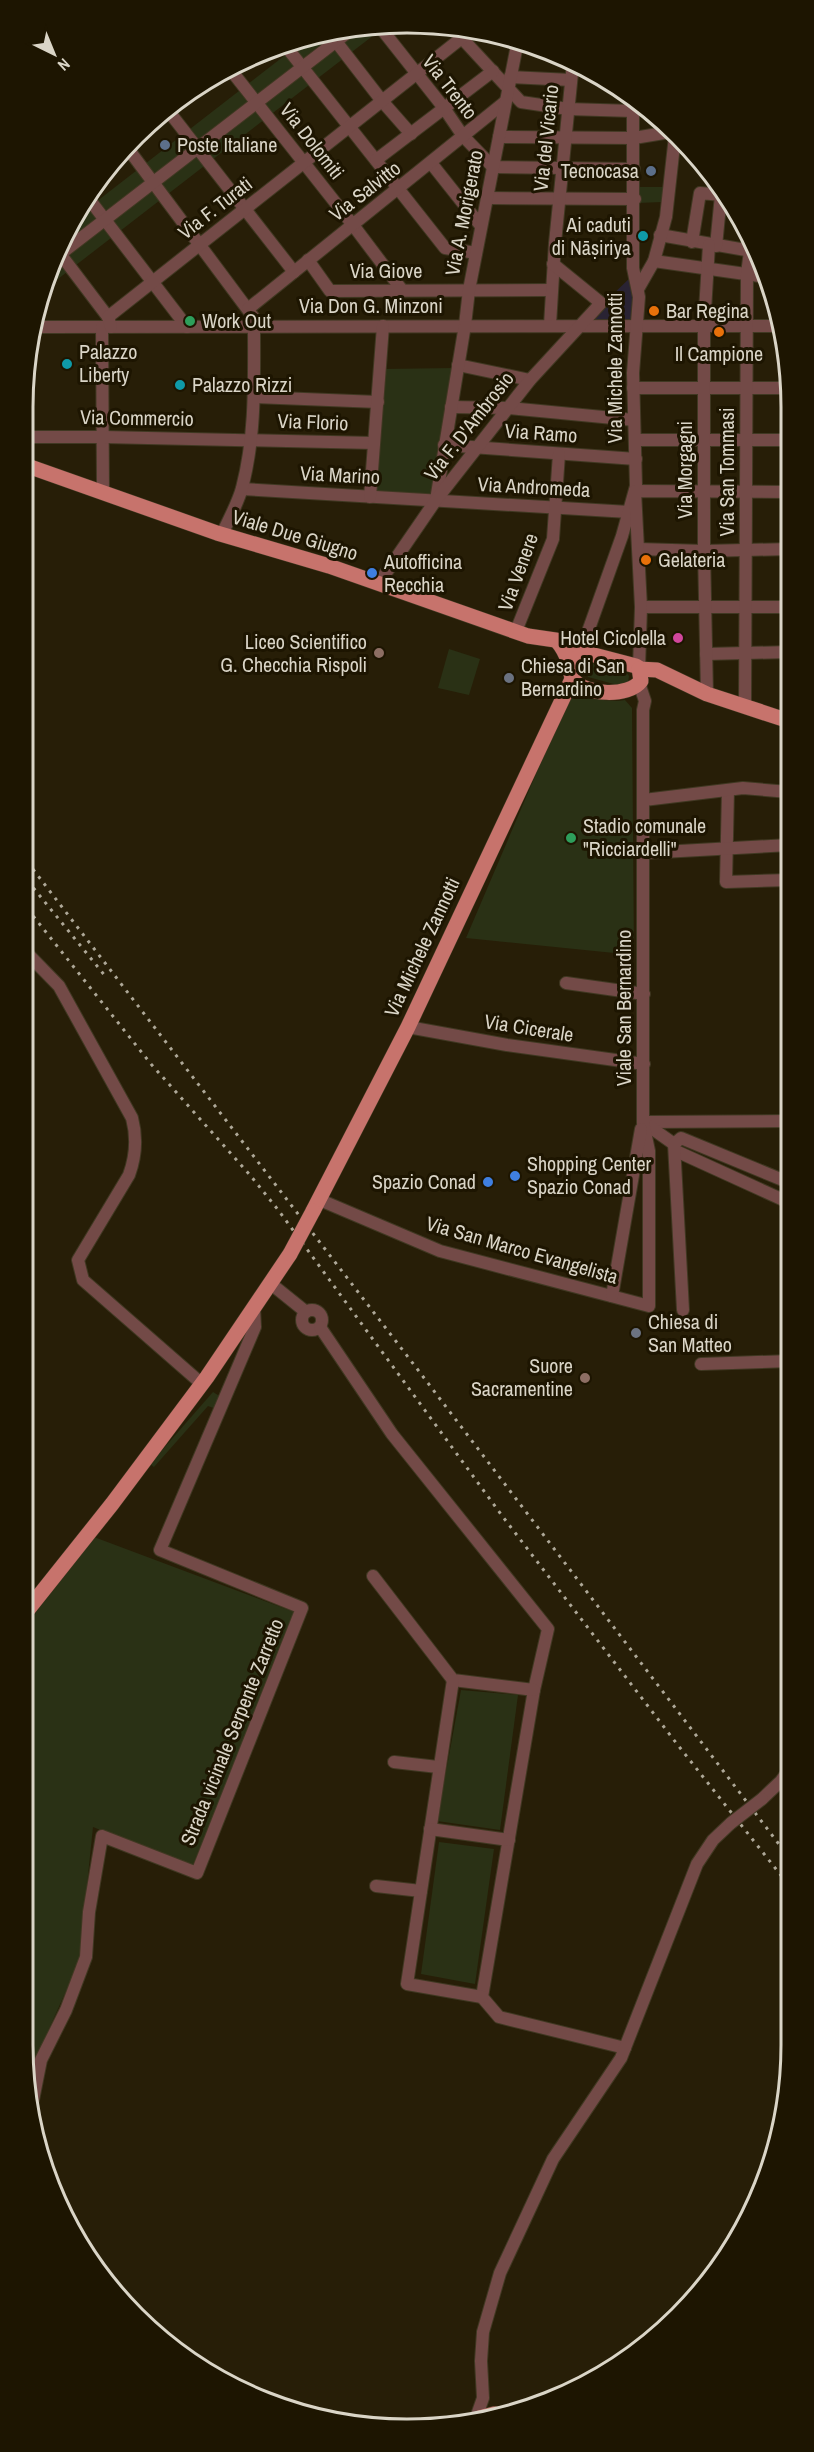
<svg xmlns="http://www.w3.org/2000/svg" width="814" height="2452" viewBox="0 0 814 2452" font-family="'Archivo Narrow',sans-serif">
  <rect width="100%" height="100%" fill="#271e07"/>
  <polygon fill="#292333" points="633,275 635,326 584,322 607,300"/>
  <g fill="#2a3115">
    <polygon points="362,26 383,28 45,289 58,262"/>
    <polygon points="337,32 69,240 83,212 297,46"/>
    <polygon points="640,187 666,187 662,202 638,203"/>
    <polygon points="455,368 434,498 372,495 382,369"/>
    <polygon points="449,649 480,659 469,695 438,688"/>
    <polygon points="592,663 626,672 629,676 628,683 621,686 588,677 584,670"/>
    <path d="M575 694C592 696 608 704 625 700L632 708 634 955 466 938 568 699Z"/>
    <polygon points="213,1392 221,1397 216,1409 208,1406 154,1467 150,1464"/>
    <polygon points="94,1537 294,1612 258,1709 192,1867 93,1827 79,1962 35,2060 30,2084 23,2045 23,1629"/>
    <polygon points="461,1690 518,1695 500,1830 437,1821"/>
    <polygon points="439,1842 494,1849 475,1984 421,1974"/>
  </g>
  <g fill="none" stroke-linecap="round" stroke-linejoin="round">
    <defs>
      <g id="minor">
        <polyline points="380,27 444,108 463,136 493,167 634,169"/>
        <polyline points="458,34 521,102 568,109 633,111"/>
        <polyline points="331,35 382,101 411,134"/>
        <polyline points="288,49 445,248 476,253"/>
        <polyline points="230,69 353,225 402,290"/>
        <polyline points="510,77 571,80"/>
        <polyline points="170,113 294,272"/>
        <polyline points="499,137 634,138 670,132"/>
        <polyline points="129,150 260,326"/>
        <polyline points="376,160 493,71"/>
        <polyline points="431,163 481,226"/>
        <polyline points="487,198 635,199"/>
        <polyline points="89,199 187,327"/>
        <polyline points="660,235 757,252"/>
        <polyline points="692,242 700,193 722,195"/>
        <polyline points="716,246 721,195"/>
        <polyline points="63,252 356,26"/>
        <polyline points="61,255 108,317"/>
        <polyline points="308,260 330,291 552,290"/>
        <polyline points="654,261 767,277"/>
        <polyline points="638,289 654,261 666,217 675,136"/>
        <polyline points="248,309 505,102"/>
        <polyline points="550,325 555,243 573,63"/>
        <polyline points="33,327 780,326"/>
        <polyline points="102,327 103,492"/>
        <polyline points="111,327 108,317 468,33"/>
        <polyline points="458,365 530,380"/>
        <polyline points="633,388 788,388"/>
        <polyline points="255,397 378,402"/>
        <polyline points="451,407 509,408 634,420"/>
        <polyline points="22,437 104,437 374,443"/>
        <polyline points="635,440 788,440"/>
        <polyline points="444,445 636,459"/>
        <polyline points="242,489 629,512"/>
        <polyline points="370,497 383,326"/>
        <polyline points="436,500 465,325 469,290 518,40"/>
        <path d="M222 534C229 519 238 503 242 488 256 435 254 380 254 326"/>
        <polyline points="639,549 704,551 789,549"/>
        <polyline points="379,583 436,500 530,380 601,303 553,264"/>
        <polyline points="641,607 789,607"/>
        <polyline points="516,631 553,539 559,454"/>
        <polyline points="586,654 586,637 622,536 636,486 633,373 639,297 633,268 633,102"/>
        <polyline points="706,654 789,652"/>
        <polyline points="639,668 641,607 635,491 789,492"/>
        <polyline points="707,694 704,551 704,327 709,245"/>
        <polyline points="745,707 747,274 750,251 749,238"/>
        <polyline points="728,790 726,882 789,880"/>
        <polyline points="644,800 743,788 789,792"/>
        <polyline points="644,853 789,845"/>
        <path d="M22 948 59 986 132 1118C137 1137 136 1156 129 1175L78 1260 83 1280 202 1384"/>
        <polyline points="566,983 644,994"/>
        <polyline points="408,1027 507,1045 644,1064"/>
        <polyline points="643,1122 790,1121"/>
        <polyline points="643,1122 674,1144"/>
        <polyline points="676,1151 790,1203"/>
        <polyline points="320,1200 440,1251 649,1306 649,1151 643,1122 643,710 645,701 639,683"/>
        <polyline points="270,1283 306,1312"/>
        <polyline points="612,1296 641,1129"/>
        <polyline points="683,1310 674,1144 681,1138 790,1183"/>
        <circle cx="312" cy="1320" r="10"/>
        <polyline points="320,1327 392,1434 548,1629 534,1690 482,1997 499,2017 625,2048"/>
        <polyline points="701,1364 790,1361"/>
        <polyline points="373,1576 453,1680 534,1690"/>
        <polyline points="453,1680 407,1984 482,1997"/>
        <polyline points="394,1762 438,1767"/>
        <polyline points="762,1799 781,1781 791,1767"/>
        <polyline points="430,1829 509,1840"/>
        <polyline points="376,1886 421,1891"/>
        <polyline points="33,2100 41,2060 66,2010 86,1957 89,1912 102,1836 197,1873 302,1608 160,1550 255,1327 254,1307"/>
        <polyline points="476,2418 483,2398 481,2361 483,2332 500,2273 553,2159 621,2058 697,1864 713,1840 731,1823"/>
      </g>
      <g id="major">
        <polyline points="22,464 217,533 329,566 528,636 569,642 582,654"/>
        <path d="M557 641C562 647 566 654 568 661 570 667 570 675 573 679 585 696 629 697 641 681L639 668 636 666 590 654C578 654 575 658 570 669"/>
        <polyline points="639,669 657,670 707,694 789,721"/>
        <polyline points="313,1211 408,1027 572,679"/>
        <polyline points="22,1617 112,1504 207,1377 290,1254"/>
        <polyline points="479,2418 494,2414 507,2416"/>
      </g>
    </defs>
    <use href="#minor" stroke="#403822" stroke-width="14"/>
    <use href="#major" stroke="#403822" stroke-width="16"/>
    <use href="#minor" stroke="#734a47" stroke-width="12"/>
    <use href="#major" stroke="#c7736c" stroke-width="15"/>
    <g stroke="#aea898" stroke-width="3" stroke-dasharray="3 6" stroke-linecap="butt">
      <polyline points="22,855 418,1370 791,1860"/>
      <polyline points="22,874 106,977"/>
      <polyline points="22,902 151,1064 250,1175 279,1211 503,1517 677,1744 791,1888"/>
    </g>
    <defs>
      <polyline id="minor-bridge" points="731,1823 762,1799"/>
      <polyline id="major-bridge" points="290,1254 313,1211"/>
    </defs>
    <use href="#minor-bridge" stroke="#403822" stroke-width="14" stroke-linecap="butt"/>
    <use href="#major-bridge" stroke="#403822" stroke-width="16" stroke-linecap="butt"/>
    <use href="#minor-bridge" stroke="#734a47" stroke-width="12"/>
    <use href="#major-bridge" stroke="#c7736c" stroke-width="15"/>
  </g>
  <g fill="#5c6f8a" stroke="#1d1501" stroke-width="2">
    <circle cx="165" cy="145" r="6"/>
    <circle cx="651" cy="171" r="6"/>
  </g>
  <g fill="#0f9aa8" stroke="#1d1501" stroke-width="2">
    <circle cx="643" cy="236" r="6"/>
    <circle cx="67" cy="364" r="6"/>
    <circle cx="180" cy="385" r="6"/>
  </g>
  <g fill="#e8710a" stroke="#1d1501" stroke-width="2">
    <circle cx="654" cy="311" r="6"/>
    <circle cx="719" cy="332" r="6"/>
    <circle cx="646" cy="560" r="6"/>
  </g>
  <g fill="#2e9e5b" stroke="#1d1501" stroke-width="2">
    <circle cx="190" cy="321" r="6"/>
    <circle cx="571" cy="838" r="6"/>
  </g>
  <g fill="#3f7fe0" stroke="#1d1501" stroke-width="2">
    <circle cx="372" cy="573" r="6"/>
    <circle cx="515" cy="1176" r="6"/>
    <circle cx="488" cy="1182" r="6"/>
  </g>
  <circle fill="#d1479c" stroke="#1d1501" stroke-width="2" cx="678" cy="638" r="6"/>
  <g fill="#8d6e63" stroke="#1d1501" stroke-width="2">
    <circle cx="379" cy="653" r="6"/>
    <circle cx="585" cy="1378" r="6"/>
  </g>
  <g fill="#6b7280" stroke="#1d1501" stroke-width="2">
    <circle cx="509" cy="678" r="6"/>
    <circle cx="636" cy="1333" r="6"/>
  </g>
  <g text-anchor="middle" stroke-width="6" stroke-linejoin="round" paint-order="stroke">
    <g font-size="20" fill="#dad5c7" stroke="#1d1501">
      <text transform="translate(450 87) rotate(52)" y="7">Via Trento</text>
      <text transform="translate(546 138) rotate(-84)" y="7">Via del Vicario</text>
      <text transform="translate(312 141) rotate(52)" y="7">Via Dolomiti</text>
      <text transform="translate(365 191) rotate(-38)" y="7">Via Salvitto</text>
      <text transform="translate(215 208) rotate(-38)" y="7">Via F. Turati</text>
      <text transform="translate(464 213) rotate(-79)" y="7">Via A. Morigerato</text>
      <text x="386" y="278">Via Giove</text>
      <text x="371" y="313">Via Don G. Minzoni</text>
      <text transform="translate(615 368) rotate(-90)" y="7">Via Michele Zannotti</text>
      <text transform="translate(137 418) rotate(1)" y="7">Via Commercio</text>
      <text transform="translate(313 422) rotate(2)" y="7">Via Florio</text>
      <text transform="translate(469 426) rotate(-52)" y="7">Via F. D'Ambrosio</text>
      <text transform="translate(541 433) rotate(4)" y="7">Via Ramo</text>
      <text transform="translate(685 470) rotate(-90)" y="7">Via Morgagni</text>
      <text transform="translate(727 472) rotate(-90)" y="7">Via San Tommasi</text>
      <text transform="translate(340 475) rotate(3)" y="7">Via Marino</text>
      <text transform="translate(534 487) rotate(3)" y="7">Via Andromeda</text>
      <text transform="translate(295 535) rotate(17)" y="7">Viale Due Giugno</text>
      <text transform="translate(518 572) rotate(-70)" y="7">Via Venere</text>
      <text transform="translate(422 947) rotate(-65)" y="7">Via Michele Zannotti</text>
      <text transform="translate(624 1008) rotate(-90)" y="7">Viale San Bernardino</text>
      <text transform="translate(529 1028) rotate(9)" y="7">Via Cicerale</text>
      <text transform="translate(522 1250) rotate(16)" y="7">Via San Marco Evangelista</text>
      <text transform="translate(232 1732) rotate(-68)" y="7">Strada vicinale Serpente Zarretto</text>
    </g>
    <g font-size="20" fill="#dad5c7" stroke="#1d1501" text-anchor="start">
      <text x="177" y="152">Poste Italiane</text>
      <text x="639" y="178" text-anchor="end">Tecnocasa</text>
      <text x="631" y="232" text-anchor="end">Ai caduti<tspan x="631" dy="23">di Nāṣiriya</tspan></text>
      <text x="666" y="318">Bar Regina</text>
      <text x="202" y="328">Work Out</text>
      <text x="79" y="359">Palazzo<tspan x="79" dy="23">Liberty</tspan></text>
      <text x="719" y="361" text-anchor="middle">Il Campione</text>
      <text x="192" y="392">Palazzo Rizzi</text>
      <text x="658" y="567">Gelateria</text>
      <text x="384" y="569">Autofficina<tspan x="384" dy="23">Recchia</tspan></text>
      <text x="666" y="645" text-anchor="end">Hotel Cicolella</text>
      <text x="367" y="649" text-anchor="end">Liceo Scientifico<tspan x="367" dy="23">G. Checchia Rispoli</tspan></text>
      <text x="521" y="673">Chiesa di San<tspan x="521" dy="23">Bernardino</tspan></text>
      <text x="583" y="833">Stadio comunale<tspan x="583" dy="23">"Ricciardelli"</tspan></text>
      <text x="527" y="1171">Shopping Center<tspan x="527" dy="23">Spazio Conad</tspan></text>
      <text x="476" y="1189" text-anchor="end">Spazio Conad</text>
      <text x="648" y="1329">Chiesa di<tspan x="648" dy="23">San Matteo</tspan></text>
      <text x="573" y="1373" text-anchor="end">Suore<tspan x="573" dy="23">Sacramentine</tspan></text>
    </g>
  </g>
  <path d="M0 0H814V2452H0ZM407 33H407A374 374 0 0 1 781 407V2045A374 374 0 0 1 407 2419H407A374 374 0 0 1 33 2045V407A374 374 0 0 1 407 33Z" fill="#1d1501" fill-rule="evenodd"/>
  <path fill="none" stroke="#dad5c7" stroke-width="3" d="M407 33H407A374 374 0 0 1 781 407V2045A374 374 0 0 1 407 2419H407A374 374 0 0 1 33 2045V407A374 374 0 0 1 407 33Z"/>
  <g transform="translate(54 54) rotate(137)" stroke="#1d1501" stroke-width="4.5" paint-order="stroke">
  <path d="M0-4.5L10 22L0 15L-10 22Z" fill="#dad5c7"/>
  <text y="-9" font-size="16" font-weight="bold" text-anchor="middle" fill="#dad5c7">N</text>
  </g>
</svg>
